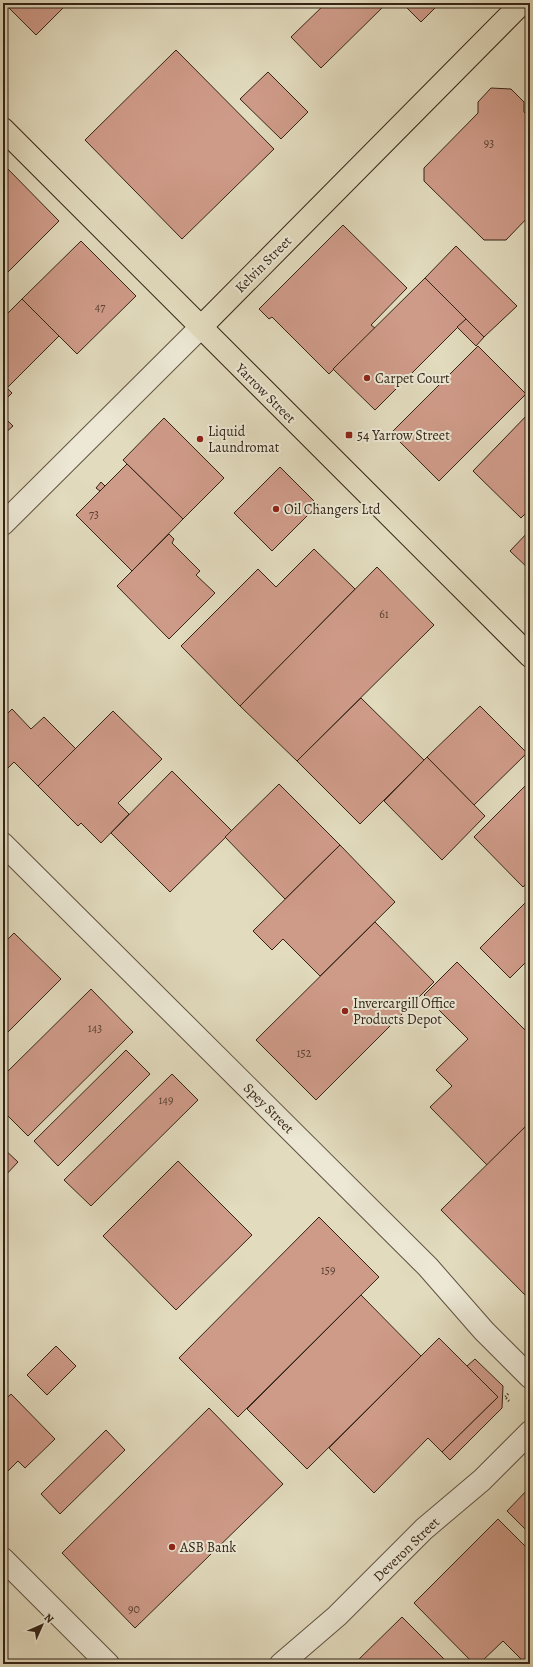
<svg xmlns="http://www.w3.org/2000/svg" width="533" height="1667" viewBox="0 0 533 1667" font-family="Alegreya,serif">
  <rect width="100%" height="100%" fill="#e2dbbe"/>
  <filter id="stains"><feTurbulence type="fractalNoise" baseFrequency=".005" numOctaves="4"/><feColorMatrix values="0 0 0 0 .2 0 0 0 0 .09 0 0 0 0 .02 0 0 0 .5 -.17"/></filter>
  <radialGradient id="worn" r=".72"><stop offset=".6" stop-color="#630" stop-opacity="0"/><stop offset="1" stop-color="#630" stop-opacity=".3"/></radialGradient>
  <g fill="#cf9b89" stroke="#342416">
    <polygon points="4,3 68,3 36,35"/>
    <polygon points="326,3 387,3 321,68 291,37"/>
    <polygon points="402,3 440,3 421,22"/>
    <polygon points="176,50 274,149 182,239 85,140"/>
    <polygon points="268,72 308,112 281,139 240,99"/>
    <polygon points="491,88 511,89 524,102 524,112 530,118 530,215 506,240 484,240 424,181 424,168 478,113 478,102"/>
    <polygon points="3,164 59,221 3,277"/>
    <polygon points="343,225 407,288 371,325 375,328 329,374 272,317 269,319 259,309"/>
    <polygon points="81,241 136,296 77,354 22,299"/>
    <polygon points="456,246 517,306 484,337 425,278"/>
    <polygon points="425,278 466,319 375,410 333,369"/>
    <polygon points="22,299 59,336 7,388 3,384 3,318"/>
    <polygon points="466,319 484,337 476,346 457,327"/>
    <polygon points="478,346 526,394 439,481 391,433"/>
    <polygon points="3,384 12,393 3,402"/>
    <polygon points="530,412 530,509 521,518 473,471"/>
    <polygon points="3,416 13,426 3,435"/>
    <polygon points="164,418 224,478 183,519 123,460"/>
    <polygon points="127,464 183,519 132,571 76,515"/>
    <polygon points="280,467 318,505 272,551 234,513"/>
    <polygon points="101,482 105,486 100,491 96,488"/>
    <polygon points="530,530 530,570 510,551"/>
    <polygon points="169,534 174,539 172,543 200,571 196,575 215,593 169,639 117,586"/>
    <polygon points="314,549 355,589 240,706 181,646 258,569 276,587"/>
    <polygon points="377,567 434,625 297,761 240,706"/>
    <polygon points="361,698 424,760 360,824 297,761"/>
    <polygon points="480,706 527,753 474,805 427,757"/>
    <polygon points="12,709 31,729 44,717 76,749 38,786 14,762 3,773 3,718"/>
    <polygon points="113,711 162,759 118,803 129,814 101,843 81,823 78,826 38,786"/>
    <polygon points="427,757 485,816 442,860 384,801"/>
    <polygon points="172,771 232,831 170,892 111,833"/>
    <polygon points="530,781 530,880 523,887 474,837"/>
    <polygon points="279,784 340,845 285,899 225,837"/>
    <polygon points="340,845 395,902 320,976 283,939 272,950 253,931"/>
    <polygon points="530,898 530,958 510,978 480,948"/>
    <polygon points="375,922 434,982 316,1100 256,1040"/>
    <polygon points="14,933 61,979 3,1037 3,944"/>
    <polygon points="457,962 530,1035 530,1122 487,1165 430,1107 452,1086 436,1070 468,1039 424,995"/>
    <polygon points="91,989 133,1032 28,1136 3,1111 3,1076"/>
    <polygon points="126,1050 150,1074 58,1166 34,1141"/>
    <polygon points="172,1074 198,1100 91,1206 64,1180"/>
    <polygon points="530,1122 530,1300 441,1210"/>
    <polygon points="3,1148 18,1162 3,1178"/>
    <polygon points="178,1161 252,1235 176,1310 103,1236"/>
    <polygon points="319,1217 379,1277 238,1417 179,1358"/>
    <polygon points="361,1295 421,1356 307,1469 247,1409"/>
    <polygon points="439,1338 498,1397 442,1452 428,1438 374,1493 329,1448"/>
    <polygon points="56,1346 76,1366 47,1395 27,1375"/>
    <polygon points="475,1359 503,1386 502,1408 450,1460 442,1452 498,1397 467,1366"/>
    <polygon points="11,1394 55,1439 25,1468 18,1461 3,1476 3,1402"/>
    <polygon points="209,1408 283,1484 135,1628 62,1553"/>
    <polygon points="106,1430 125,1450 60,1514 41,1494"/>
    <polygon points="530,1487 530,1534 507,1511"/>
    <polygon points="498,1519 530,1551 530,1664 526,1664 503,1641 479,1664 474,1664 414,1603"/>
    <polygon points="402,1617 449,1664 354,1664"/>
  </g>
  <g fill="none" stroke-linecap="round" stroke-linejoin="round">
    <defs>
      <g id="minor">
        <polyline points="3,524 201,327"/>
        <polyline points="3,844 428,1267 484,1331 530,1377"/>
        <polyline points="3,1559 108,1664"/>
        <polyline points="281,1664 337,1616 424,1529 482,1480 530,1432"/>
      </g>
      <g id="major">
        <polyline points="3,129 530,656"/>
        <polyline points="201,327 522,3"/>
      </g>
    </defs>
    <use href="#minor" stroke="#605240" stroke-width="24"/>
    <use href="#major" stroke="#342416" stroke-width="24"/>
    <polyline stroke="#342416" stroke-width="2.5" stroke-dasharray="1 2" stroke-linecap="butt" points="509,1401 505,1397 509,1393"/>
    <use href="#minor" stroke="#ece8d5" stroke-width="22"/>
    <use href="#major" stroke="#e2dbbe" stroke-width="22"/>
  </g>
  <g fill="#8f2418" stroke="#ece8d5" stroke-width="1.5">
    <circle cx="367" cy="378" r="4"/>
    <rect x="345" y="431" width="8" height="8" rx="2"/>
    <circle cx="200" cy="439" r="4"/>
    <circle cx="276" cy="509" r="4"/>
    <circle cx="345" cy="1011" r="4"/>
    <circle cx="172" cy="1547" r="4"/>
  </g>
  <g text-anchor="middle" stroke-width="4" stroke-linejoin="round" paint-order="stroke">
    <g font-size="12" fill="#5b4233">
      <text x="489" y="147">93</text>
      <text x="100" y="311">47</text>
      <text x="94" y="518">73</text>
      <text x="384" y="618">61</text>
      <text x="95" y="1032">143</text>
      <text x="304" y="1057">152</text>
      <text x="166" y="1104">149</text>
      <text x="328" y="1274">159</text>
      <text x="134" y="1613">90</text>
    </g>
    <g font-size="14" fill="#342416" stroke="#ece8d5">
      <text transform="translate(263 264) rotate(-45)" y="5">Kelvin Street</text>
      <text transform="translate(266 393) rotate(45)" y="5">Yarrow Street</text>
      <text transform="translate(269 1108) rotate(45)" y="5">Spey Street</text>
      <text transform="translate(406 1549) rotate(-44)" y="5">Deveron Street</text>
    </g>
    <g font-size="14" fill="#342416" stroke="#ece8d5" text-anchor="start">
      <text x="375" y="383">Carpet Court</text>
      <text x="208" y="436">Liquid<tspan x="208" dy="16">Laundromat</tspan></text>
      <text x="357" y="440">54 Yarrow Street</text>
      <text x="284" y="514">Oil Changers Ltd</text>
      <text x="353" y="1008">Invercargill Office<tspan x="353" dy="16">Products Depot</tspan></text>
      <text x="180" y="1552">ASB Bank</text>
    </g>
  </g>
  <rect width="533" height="1667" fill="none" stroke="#e2dbbe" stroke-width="16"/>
  <rect x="4" y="4" width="525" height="1659" fill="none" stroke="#342416" stroke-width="2"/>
  <rect x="8" y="8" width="517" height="1651" fill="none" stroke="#342416"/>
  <g transform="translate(42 1625) rotate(45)" stroke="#ece8d5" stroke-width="3" paint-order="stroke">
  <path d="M0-3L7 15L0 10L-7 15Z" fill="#342416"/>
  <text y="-6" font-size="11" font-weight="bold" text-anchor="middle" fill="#342416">N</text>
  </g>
  <rect width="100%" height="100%" filter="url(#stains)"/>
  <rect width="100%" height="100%" fill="url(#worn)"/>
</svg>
